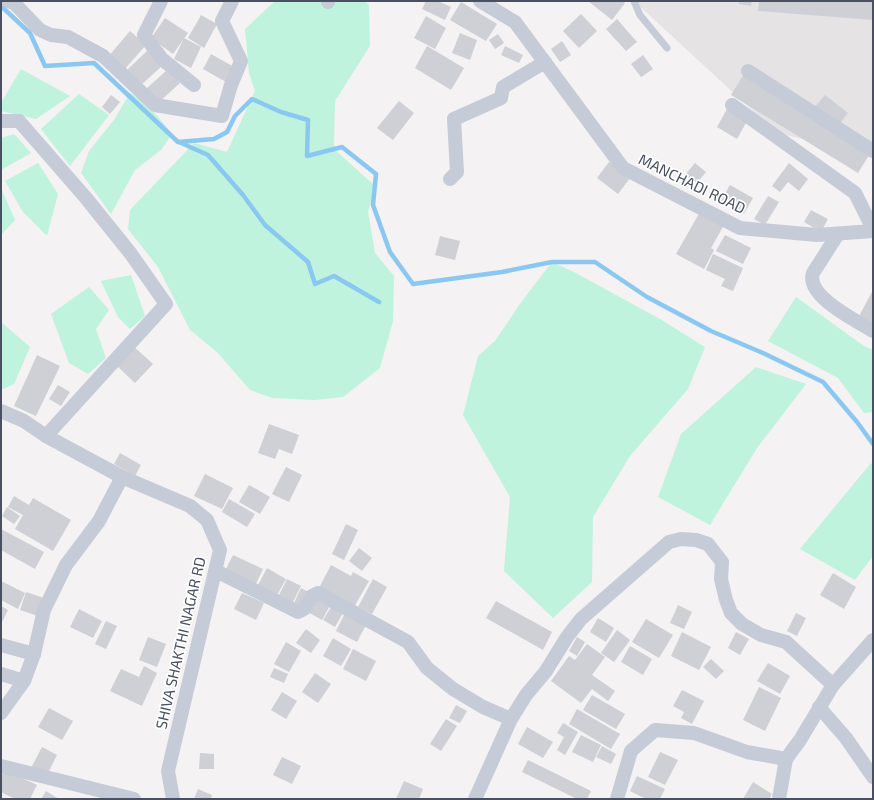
<svg xmlns="http://www.w3.org/2000/svg" width="874" height="800" viewBox="0 0 874 800" font-family="'Exo 2',sans-serif">
  <rect width="100%" height="100%" fill="#f4f2f2"/>
  <polygon fill="#e5e3e4" points="634,1 873,1 873,155 777,133"/>
  <g fill="#bff3dd">
    <polygon points="275,1 365,1 369,5 370,46 335,101 334,149 375,186 368,212 375,253 394,276 393,321 380,368 343,397 315,400 272,398 250,390 217,352 190,330 158,267 128,229 130,210 194,143 227,152 255,91 249,73 245,29"/>
    <polygon points="21,69 70,96 36,119 1,111 1,103"/>
    <path d="M130 93C148 103 160 119 172 134L161 150 135 170 111 214 81 173 89 151 114 120Z"/>
    <polygon points="79,94 109,115 70,166 41,129"/>
    <polygon points="14,134 31,153 1,170 1,138"/>
    <polygon points="38,163 58,194 47,236 23,212 5,181"/>
    <polygon points="1,188 15,220 1,235"/>
    <polygon points="552,262 574,272 660,319 705,347 688,389 630,456 593,517 592,582 553,618 504,571 510,497 463,415 478,356 495,341 522,301"/>
    <polygon points="131,275 145,316 130,329 118,317 101,281"/>
    <polygon points="89,287 109,310 96,329 106,358 88,374 69,363 51,314"/>
    <polygon points="796,297 864,346 873,350 873,412 864,413 838,378 768,341"/>
    <polygon points="1,322 30,347 14,384 1,390"/>
    <polygon points="756,367 806,384 757,448 710,525 658,497 681,434"/>
    <polygon points="871,463 873,466 873,556 855,580 800,549"/>
  </g>
  <g fill="none" stroke-linecap="round" stroke-linejoin="round">
    <g stroke="#8ac8f2" stroke-width="4.5">
      <polyline points="2,7 30,33 45,66 94,63 178,142 214,139 227,132 235,116 252,99 281,112 308,120 307,156 342,147 376,174 373,205 390,252 413,284 502,272 552,262 595,262 647,297 711,331 763,353 823,382 857,422 873,444"/>
      <polyline points="179,142 208,155 243,195 265,225 308,262 315,284 334,276 379,302"/>
    </g>
  </g>
  <g fill="#ced0d6">
    <polygon points="426,1 438,1 451,7 445,20 422,9"/>
    <polygon points="588,1 622,1 625,3 612,20"/>
    <polygon points="739,1 752,1 751,6 739,4"/>
    <polygon points="759,1 857,1 873,2 873,20 758,11"/>
    <polygon points="461,2 497,24 486,41 450,20"/>
    <polygon points="581,14 597,31 579,48 563,31"/>
    <polygon points="201,15 217,24 204,48 188,38"/>
    <polygon points="426,16 446,28 435,49 414,38"/>
    <polygon points="165,18 188,33 173,54 151,38"/>
    <polygon points="617,19 637,42 626,51 606,29"/>
    <polygon points="130,31 146,45 124,70 108,57"/>
    <polygon points="460,33 477,40 470,60 452,53"/>
    <polygon points="498,34 504,43 495,49 489,40"/>
    <polygon points="184,38 201,47 191,68 174,59"/>
    <polygon points="562,41 571,55 560,62 551,49"/>
    <polygon points="427,46 464,68 451,90 415,68"/>
    <polygon points="505,46 523,55 519,63 501,55"/>
    <polygon points="148,50 163,65 140,86 126,71"/>
    <polygon points="211,54 234,67 226,82 203,69"/>
    <polygon points="643,55 653,69 641,77 631,64"/>
    <polygon points="167,70 180,83 158,103 146,89"/>
    <polygon points="744,74 871,152 858,173 731,95"/>
    <polygon points="111,95 120,102 110,114 102,107"/>
    <polygon points="825,95 848,113 838,126 814,108"/>
    <polygon points="399,101 414,113 393,140 377,128"/>
    <polygon points="727,109 747,121 737,139 717,127"/>
    <polygon points="609,162 630,178 618,194 597,178"/>
    <polygon points="695,163 706,172 696,184 685,175"/>
    <polygon points="789,163 808,179 799,191 788,182 780,192 772,186"/>
    <polygon points="730,185 753,198 744,214 721,201"/>
    <polygon points="768,196 779,202 765,225 754,219"/>
    <polygon points="811,210 828,219 821,232 804,222"/>
    <polygon points="700,212 724,225 711,248 714,250 704,269 676,254"/>
    <polygon points="725,235 751,248 743,264 716,251"/>
    <polygon points="440,236 460,241 455,260 435,255"/>
    <polygon points="713,254 743,268 733,291 721,286 725,279 706,270"/>
    <polygon points="873,290 873,326 858,318"/>
    <polygon points="132,345 153,364 135,383 115,364"/>
    <polygon points="37,355 60,366 36,416 14,406"/>
    <polygon points="58,385 70,392 61,406 49,399"/>
    <polygon points="269,424 299,435 292,454 279,449 275,459 258,453"/>
    <polygon points="120,453 141,465 135,476 114,464"/>
    <polygon points="286,467 302,475 289,502 272,494"/>
    <polygon points="205,474 233,488 222,509 194,496"/>
    <polygon points="249,485 270,497 260,514 239,502"/>
    <polygon points="14,496 29,505 33,498 71,520 53,551 15,529 23,515 8,507"/>
    <polygon points="229,499 255,514 247,527 222,512"/>
    <polygon points="7,507 20,516 14,524 2,516"/>
    <polygon points="346,524 358,530 344,560 332,554"/>
    <polygon points="1,529 44,552 35,569 1,550"/>
    <polygon points="359,548 372,558 362,571 349,561"/>
    <polygon points="233,555 263,569 256,584 226,569"/>
    <polygon points="331,565 351,576 353,572 369,581 354,607 319,588"/>
    <polygon points="267,568 286,579 276,597 257,587"/>
    <polygon points="833,573 856,587 844,609 820,595"/>
    <polygon points="287,579 301,586 292,604 278,597"/>
    <polygon points="373,579 387,587 372,614 358,607"/>
    <polygon points="1,581 25,593 18,609 1,600"/>
    <polygon points="301,588 312,594 304,608 294,603"/>
    <polygon points="26,592 53,601 47,619 20,610"/>
    <polygon points="242,593 264,603 256,620 234,609"/>
    <polygon points="316,593 332,602 322,620 306,611"/>
    <polygon points="496,601 552,632 543,650 486,618"/>
    <polygon points="333,604 344,611 335,627 323,620"/>
    <polygon points="678,605 692,612 684,629 670,623"/>
    <polygon points="1,606 8,610 1,624"/>
    <polygon points="79,609 102,621 93,638 70,627"/>
    <polygon points="796,613 806,618 797,636 787,631"/>
    <polygon points="344,615 366,625 357,642 336,631"/>
    <polygon points="598,618 614,628 606,642 590,632"/>
    <polygon points="646,619 673,635 659,658 632,642"/>
    <polygon points="106,621 117,626 106,649 95,644"/>
    <polygon points="306,629 320,640 311,653 296,643"/>
    <polygon points="617,630 630,640 614,662 601,653"/>
    <polygon points="682,632 711,647 699,670 671,656"/>
    <polygon points="736,632 749,639 740,655 728,648"/>
    <polygon points="148,637 166,644 157,667 139,660"/>
    <polygon points="577,637 585,642 577,656 569,651"/>
    <polygon points="333,638 351,649 341,666 323,656"/>
    <polygon points="286,642 301,651 289,672 274,664"/>
    <polygon points="587,644 605,657 592,675 615,691 608,701 592,689 581,703 551,681 569,656 575,660"/>
    <polygon points="630,646 652,659 643,675 621,662"/>
    <polygon points="353,649 376,661 366,681 343,669"/>
    <polygon points="711,659 724,671 716,679 703,667"/>
    <polygon points="768,663 790,676 780,694 757,681"/>
    <polygon points="144,666 157,673 142,706 110,691 121,669 139,677"/>
    <polygon points="274,668 288,674 284,683 270,677"/>
    <polygon points="315,673 331,684 318,703 302,692"/>
    <polygon points="759,687 781,698 765,731 743,720"/>
    <polygon points="682,690 704,701 692,724 681,718 684,712 673,706"/>
    <polygon points="282,692 297,701 286,719 271,710"/>
    <polygon points="592,695 625,714 616,729 583,710"/>
    <polygon points="456,705 467,711 460,723 449,718"/>
    <polygon points="49,708 73,721 62,740 38,727"/>
    <polygon points="577,709 620,734 611,749 569,724"/>
    <polygon points="446,719 457,726 441,751 430,744"/>
    <polygon points="563,723 578,732 565,755 557,750 564,737 557,733"/>
    <polygon points="527,727 553,742 543,758 518,744"/>
    <polygon points="581,735 601,745 593,762 572,752"/>
    <polygon points="602,746 616,754 611,764 596,757"/>
    <polygon points="42,747 57,755 47,775 31,768"/>
    <polygon points="660,752 678,760 665,785 648,777"/>
    <polygon points="200,753 214,754 214,769 199,769"/>
    <polygon points="282,757 301,766 292,784 273,775"/>
    <polygon points="528,760 591,791 587,799 577,799 522,772"/>
    <polygon points="5,770 37,785 30,799 15,799 1,792 1,777"/>
    <polygon points="637,776 665,789 660,799 646,799 630,791"/>
    <polygon points="404,781 423,789 419,799 396,799"/>
    <polygon points="753,782 772,794 769,799 743,799"/>
    <polygon points="198,789 212,795 211,799 194,799"/>
    <polygon points="46,791 59,799 41,799"/>
  </g>
  <g fill="none" stroke-linecap="round" stroke-linejoin="round">
    <polyline stroke="#c5cbd7" stroke-width="7" points="634,1 640,15 667,48"/>
    <g stroke="#c5cbd7" stroke-width="14">
      <polyline points="8,1 14,3 40,30 51,35 68,37 103,56 155,105 222,116 231,85 241,61 222,21 232,1"/>
      <polyline points="161,1 144,35 162,59 194,85"/>
      <polyline points="328,1 328,2"/>
      <polyline points="480,1 515,22 623,168 740,228 817,235 873,231"/>
      <polyline points="748,71 873,151"/>
      <polyline points="732,105 855,193 873,229"/>
      <polyline points="1,121 19,121 86,198 131,254 166,304 46,436"/>
      <polyline points="450,179 457,172 454,119 501,98 503,87 545,62"/>
      <path d="M838 234 813 273C805 296 857 321 873 331"/>
      <polyline points="1,411 24,421 46,436 122,477 190,506 207,520 220,550 168,771 173,799"/>
      <polyline points="216,571 298,612 304,609 312,596 318,593 408,642 427,668 453,689 483,707 511,719"/>
      <polyline points="1,645 34,654"/>
      <polyline points="1,674 24,681"/>
      <polyline points="819,707 846,738 873,777"/>
      <polyline points="1,713 24,681 34,654 44,610 66,565 99,521 122,477"/>
      <polyline points="1,766 134,799"/>
      <polyline points="475,799 511,719 526,695 546,671 567,637 581,619 669,542 681,539 696,540 708,544 722,562 721,579 726,600 731,613 742,624 761,635 786,642 833,685"/>
      <polyline points="617,799 631,751 655,730 694,733 747,752 786,759 800,740 833,685 873,640"/>
      <polyline points="779,799 786,759"/>
    </g>
  </g>
  <g text-anchor="middle" stroke-width="3.5" stroke-linejoin="round" paint-order="stroke">
    <g font-size="15" fill="#485061" stroke="#fff">
      <text transform="translate(692 184) rotate(26)" y="5">MANCHADI ROAD</text>
      <text transform="translate(181 643) rotate(-77)" y="5">SHIVA SHAKTHI NAGAR RD</text>
    </g>
  </g>
  <rect width="874" height="800" fill="none" stroke="#485061" stroke-width="4"/>
</svg>
